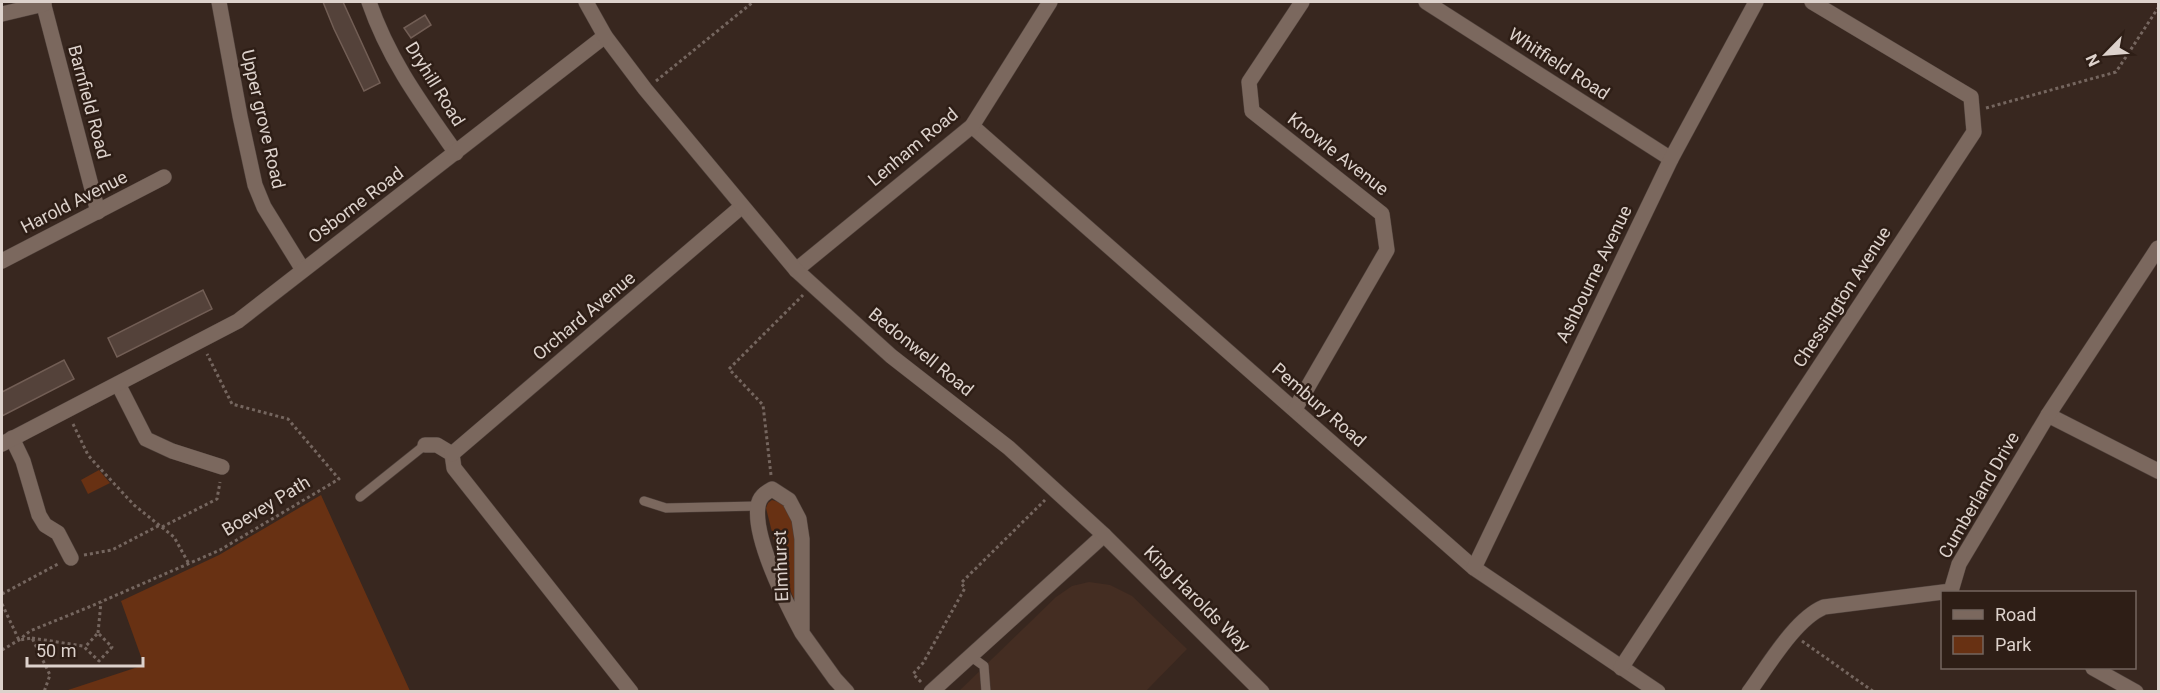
<svg xmlns="http://www.w3.org/2000/svg" width="2160" height="693" viewBox="0 0 2160 693" font-family="Roboto,sans-serif">
  <rect width="100%" height="100%" fill="#38271f"/>
  <polygon fill="#442d22" points="1089,582 1110,585 1132,596 1187,649 1146,691 958,692 1056,597 1072,586"/>
  <g fill="#683113">
    <polygon points="99,470 110,483 88,494 81,480"/>
    <polygon points="321,495 410,691 65,691 144,665 121,601 219,555"/>
    <polygon points="772,500 782,503 792,517 798,537 796,604 781,568 766,508 768,503"/>
  </g>
  <g fill="#54423a" stroke="#725e55" stroke-width="1.5">
    <polygon points="323,2 343,2 380,83 364,91 334,29"/>
    <polygon points="425,15 431,25 411,38 404,28"/>
    <polygon points="203,290 212,309 117,357 108,338"/>
    <polygon points="64,360 74,379 2,416 2,392"/>
  </g>
  <g fill="none" stroke-linecap="round" stroke-linejoin="round">
    <defs>
      <g id="service">
        <polyline points="360,497 425,445"/>
        <polyline points="644,501 666,508 758,506"/>
        <polyline points="970,656 984,666 986,692"/>
      </g>
      <g id="minor">
        <polyline points="43,2 98,212"/>
        <polyline points="219,2 240,116 255,185 264,207 303,270"/>
        <path d="M369 2C389 60 421 103 456 153"/>
        <polyline points="1426,2 1671,159"/>
        <polyline points="2,14 44,4"/>
        <polyline points="972,126 1474,568 1658,692"/>
        <polyline points="2,261 164,177"/>
        <polyline points="796,270 972,126 1050,2"/>
        <polyline points="118,384 146,439 172,451 222,467"/>
        <polyline points="1295,409 1387,250 1382,214 1252,111 1249,82 1302,2"/>
        <polyline points="2048,415 2158,471"/>
        <polyline points="12,438 23,461 39,515 45,525 58,533 71,558"/>
        <polyline points="2,444 238,321 605,36"/>
        <polyline points="425,445 437,445 452,454 454,468 631,692"/>
        <polyline points="452,454 741,207"/>
        <polyline points="1474,568 1671,159 1756,2"/>
        <path d="M802 633C787 605 753 538 758 506 759 497 765 493 772 489L789 500 799 519 802 539V633L835 679 847 692"/>
        <polyline points="1621,668 1974,132 1971,97 1812,2"/>
        <polyline points="2093,668 2136,692"/>
        <polyline points="931,692 1104,535"/>
        <path d="M1749 692C1768 666 1795 619 1824 607L1951 591 1959 564 2048 415 2158 248"/>
      </g>
      <polyline id="tertiary" points="586,2 605,36 645,89 796,270 891,356 1009,448 1104,535 1262,692"/>
    </defs>
    <use href="#service" stroke="#50423c" stroke-width="10"/>
    <use href="#minor" stroke="#50423c" stroke-width="16"/>
    <use href="#tertiary" stroke="#50423c" stroke-width="16"/>
    <g stroke="#75665f" stroke-width="3" stroke-dasharray="3 3" stroke-linecap="butt">
      <polyline points="656,81 753,2"/>
      <polyline points="1986,108 2116,72 2158,8"/>
      <polyline points="73,424 88,455 95,463 134,505 174,537 189,564"/>
      <polyline points="771,475 763,405 729,369 803,295"/>
      <polyline points="162,527 217,499 220,482"/>
      <polyline points="84,555 112,550 160,525"/>
      <polyline points="2,594 58,564"/>
      <polyline points="2,604 19,640 32,638 50,675 44,692"/>
      <polyline points="98,633 101,602"/>
      <polyline points="32,638 83,646 99,661 112,647 98,633 85,647"/>
      <polyline points="1802,641 1874,692"/>
      <polyline points="2,650 19,640 30,631 89,607 220,550 339,479 288,419 232,404 207,354"/>
      <polyline points="921,682 913,674 923,663 965,588 961,583 1045,500"/>
    </g>
    <use href="#service" stroke="#7b685e" stroke-width="9"/>
    <use href="#minor" stroke="#7b685e" stroke-width="15"/>
    <use href="#tertiary" stroke="#7b685e" stroke-width="15"/>
  </g>
  <g text-anchor="middle" stroke-width="5" stroke-linejoin="round" paint-order="stroke">
    <g font-size="18" fill="#ddd2cc" stroke="#2e1e16">
      <text transform="translate(1559 64) rotate(33)" y="6">Whitfield Road</text>
      <text transform="translate(435 84) rotate(58)" y="6">Dryhill Road</text>
      <text transform="translate(89 102) rotate(75)" y="6">Barnfield Road</text>
      <text transform="translate(263 119) rotate(77)" y="6">Upper grove Road</text>
      <text transform="translate(913 147) rotate(-40)" y="6">Lenham Road</text>
      <text transform="translate(1338 154) rotate(38)" y="6">Knowle Avenue</text>
      <text transform="translate(74 202) rotate(-27)" y="6">Harold Avenue</text>
      <text transform="translate(356 205) rotate(-37)" y="6">Osborne Road</text>
      <text transform="translate(1594 274) rotate(-64)" y="6">Ashbourne Avenue</text>
      <text transform="translate(1842 297) rotate(-57)" y="6">Chessington Avenue</text>
      <text transform="translate(584 316) rotate(-40)" y="6">Orchard Avenue</text>
      <text transform="translate(921 352) rotate(39)" y="6">Bedonwell Road</text>
      <text transform="translate(1319 405) rotate(41)" y="6">Pembury Road</text>
      <text transform="translate(1979 495) rotate(-60)" y="6">Cumberland Drive</text>
      <text transform="translate(266 506) rotate(-31)" y="6">Boevey Path</text>
      <text transform="translate(781 566) rotate(-92)" y="6">Elmhurst</text>
      <text transform="translate(1197 599) rotate(45)" y="6">King Harolds Way</text>
    </g>
  </g>
  <rect width="2160" height="693" fill="none" stroke="#ddd2cc" stroke-width="6"/>
  <rect x="1941" y="591" width="195" height="78" fill="#2e1e16" stroke="#74665f" stroke-width="1.5"/>
  <rect x="1953" y="610" width="30" height="9" fill="#7b685e" stroke="#74665f" stroke-width="1.5"/>
  <text x="1995" y="621" font-size="18" fill="#ddd2cc">Road</text>
  <rect x="1953" y="636" width="30" height="18" fill="#683113" stroke="#74665f" stroke-width="1.5"/>
  <text x="1995" y="651" font-size="18" fill="#ddd2cc">Park</text>
  <g transform="translate(2106 54) rotate(245)" stroke="#2e1e16" stroke-width="4.5" paint-order="stroke">
  <path d="M0-4.5L10 22L0 15L-10 22Z" fill="#ddd2cc"/>
  <text y="-9" font-size="16" font-weight="bold" text-anchor="middle" fill="#ddd2cc">N</text>
  </g>
  <path d="M27 657v9h116v-9" fill="none" stroke="#ddd2cc" stroke-width="3"/>
  <text x="36" y="657" font-size="18" fill="#ddd2cc" stroke="#2e1e16" stroke-width="4.5" paint-order="stroke">50 m</text>
</svg>
